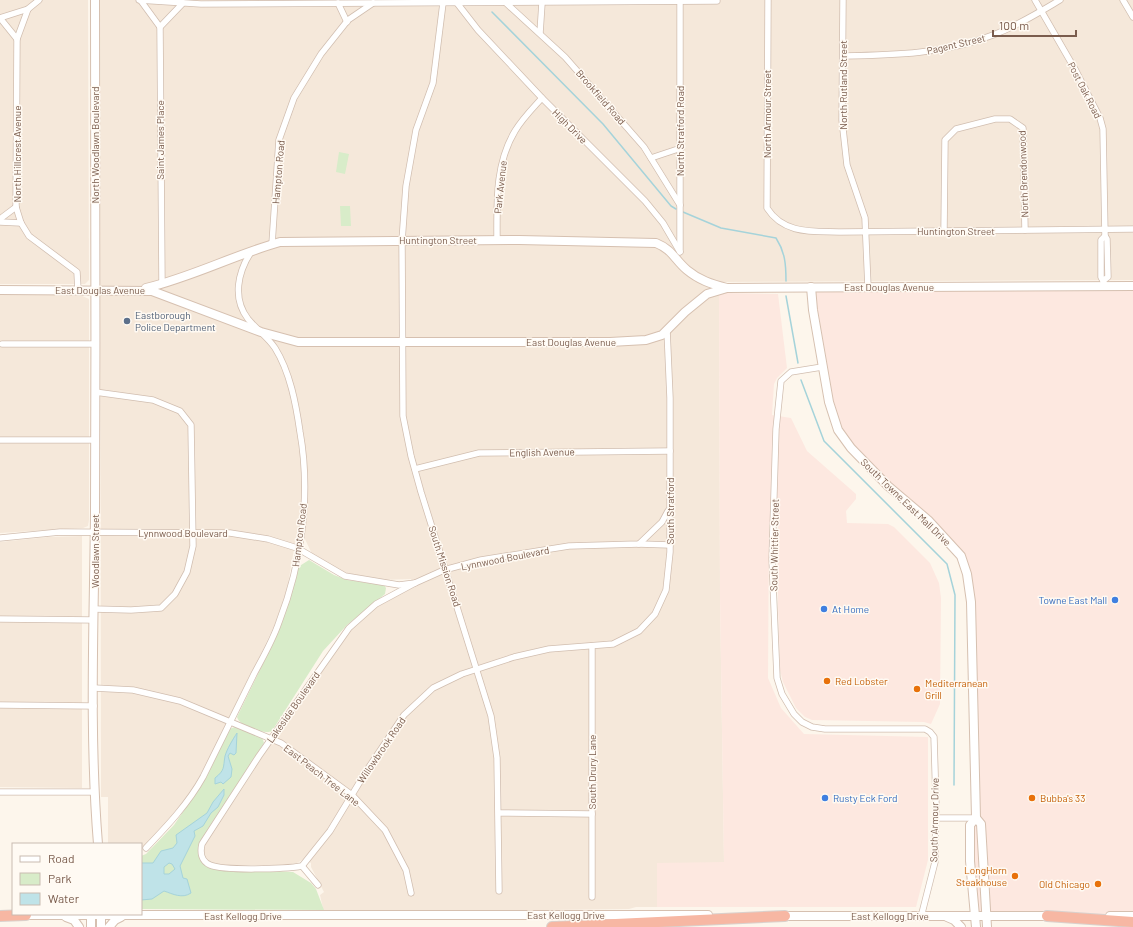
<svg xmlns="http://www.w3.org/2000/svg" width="1133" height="927" viewBox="0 0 1133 927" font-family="Barlow,sans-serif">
  <rect width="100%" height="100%" fill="#fdf6ec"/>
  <g fill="#f5e8da">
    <polygon points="0,0 88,0 89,280 85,284 0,284"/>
    <polygon points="100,0 1133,0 1133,280 719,282 720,597 724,863 657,863 657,907 636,907 629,909 324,913 320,895 324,892 311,867 311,863 304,859 297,863 286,865 216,865 209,863 204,855 204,844 243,784 351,630 384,601 414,585 411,579 382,580 343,572 312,554 304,537 296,537 287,590 274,626 232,715 199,779 181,806 141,850 141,844 108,844 108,797 101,797"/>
    <polygon points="0,295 80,295 89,299 89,520 88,526 83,528 0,533"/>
    <polygon points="82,536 82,788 0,787 0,542 48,537"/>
  </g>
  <g fill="#fde8e0">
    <polygon points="1133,286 1133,916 975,916 971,602 961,556 838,430 811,287"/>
    <polygon points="726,293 778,294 787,368 777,378 774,384 772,415 791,418 807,451 856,494 856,499 846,511 847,523 888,524 894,527 930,563 939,583 941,598 940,704 931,724 924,722 812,720 805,717 796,708 783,682 780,670 778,604 778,524 769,524 768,678 781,708 804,734 928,737 928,860 916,907 657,907 657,863 724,862 720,597 719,295"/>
  </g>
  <g fill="#d8ecc9">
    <polygon points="339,152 349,154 345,174 336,172"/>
    <polygon points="340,206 350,206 351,226 341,226"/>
    <path d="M309 560 334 575 347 580 384 585 386 588 385 594 347 625 323 651 272 731C264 735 239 726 237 717L276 637 292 592 298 567Z"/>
    <path d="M235 727 262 737 264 743 200 842C196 853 200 861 209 868L293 872 311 883 316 889 324 910 141 909V856L146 854 174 825 189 803 205 778 229 729Z"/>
  </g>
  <g fill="#bfe3e8" stroke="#a5d3da" fill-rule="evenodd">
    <path d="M237 733 236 753 234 755 230 753 228 756 232 769 231 777 223 784 221 782 215 784V778C225 770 223 768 225 756 227 749 233 739 237 733Z"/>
    <path d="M224 789V795L218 807 211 813 203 826 194 831 195 836 180 866 183 878 187 879 191 893C182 899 173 894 164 891L152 899 141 900V863H153L161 851 173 848 177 843 176 835 207 813 213 802ZM169 863 172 864 175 869 169 874H164V867Z"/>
  </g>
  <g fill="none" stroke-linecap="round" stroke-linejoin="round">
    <g stroke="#a5d3da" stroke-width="1.5">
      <polyline points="492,12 603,124 671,206 676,209"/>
      <path d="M683 212 721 228 776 238C785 252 786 264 786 281"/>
      <polyline points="786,296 798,363"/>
      <polyline points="801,380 824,441 947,564 955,595 954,785"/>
    </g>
    <defs>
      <g id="street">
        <polyline points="139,0 201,4 717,1"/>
        <path d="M768 0 767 208C784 235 814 231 841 232L1133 229"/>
        <polyline points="843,0 842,120 847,165 865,218 868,287"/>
        <polyline points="1035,0 1076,71 1100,118 1103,129 1105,236 1107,239 1108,277 1104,280"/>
        <polyline points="1123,0 1133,17"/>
        <polyline points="141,1 160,27 162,284"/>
        <polyline points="338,3 347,22"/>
        <polyline points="443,3 433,83 416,130 406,186 402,241 403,416 411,456 421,492 491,716 497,758 499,891"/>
        <polyline points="457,3 478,30 542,98 645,201 663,223 680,252"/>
        <polyline points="506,3 565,57 644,147 680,205"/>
        <polyline points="0,18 17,39 16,207 21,223 29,236 77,272 78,290"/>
        <polyline points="0,18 28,9 39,0"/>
        <polyline points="160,27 183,3"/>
        <polyline points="540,33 542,3"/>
        <polyline points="17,39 28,9"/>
        <path d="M843 56C894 55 945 54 993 35 1017 26 1038 13 1060 0"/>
        <polyline points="651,158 681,148"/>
        <polyline points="0,219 16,207"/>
        <polyline points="0,222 21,223"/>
        <polyline points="944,231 945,140 956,129 995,119 1010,119 1023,128 1025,230"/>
        <path d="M497 240C497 203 495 164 515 131 522 119 533 108 542 98"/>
        <polyline points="272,244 279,140 294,98 321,54 348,20 373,3"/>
        <polyline points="680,251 680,1"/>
        <polyline points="1104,283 1101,277 1101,240 1105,236"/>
        <polyline points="2,344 96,344"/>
        <polyline points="822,367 791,372 781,381 776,429 772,559 777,678 782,694 794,714 802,722 812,727 825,729 925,729 930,732 934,737 936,803 935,862 921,917"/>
        <polyline points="0,440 95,440"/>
        <polyline points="415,469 479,453 670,451"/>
        <polyline points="0,538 60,532 230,533 268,539 297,548 345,576 399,585 415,583 444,570 481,560 569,546 639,544 662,522 668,511"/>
        <polyline points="639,544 670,545"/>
        <path d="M415 583 376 604 349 628 259 756 202 844C200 852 201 861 210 865 224 871 285 869 302 866L330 831 367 770 404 715 433 688 462 674 514 657 549 649 613 644 639 631 655 614 666 590 670 552V398L667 330"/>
        <polyline points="94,609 131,610 161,608 175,594 187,572 193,546 191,425 180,411 153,400 95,392"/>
        <polyline points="0,619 94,620"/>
        <polyline points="592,646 592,897"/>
        <polyline points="94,688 133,690 180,701 281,743 352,795 385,830 406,870 411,893"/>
        <polyline points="0,705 94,706"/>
        <polyline points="0,792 95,792"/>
        <polyline points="499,813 592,814"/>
        <polyline points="936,818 976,818"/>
        <path d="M146 848C167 826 188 804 203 777 220 743 237 708 254 674 263 657 273 640 279 622 302 563 311 494 300 432 296 404 290 372 275 348 268 337 256 329 248 319 232 298 238 272 251 252"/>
        <polyline points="302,866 318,885"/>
      </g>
      <g id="secondary">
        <path d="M95 0C95 171 96 342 95 513 94 623 89 734 98 844"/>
        <polyline points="811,287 813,310 829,402 838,430 851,448 888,486 928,520 961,556 967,574 971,602 976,818 981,824 987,927"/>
        <path d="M146 288C192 277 234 255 280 242L519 240 656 243C673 250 674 259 687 270 699 280 711 284 727 288"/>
        <polyline points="0,290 152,291 261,332 298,342 610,342 646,340 662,335 685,312 707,294 727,288 1133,286"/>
        <polyline points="976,818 970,825 970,861 976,927"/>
        <polyline points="20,915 708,915"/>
        <polyline points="780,916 1052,916"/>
        <polyline points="1110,916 1133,916"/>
        <polyline points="66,917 74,920 79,927"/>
        <polyline points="947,917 954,920 961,927"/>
        <polyline points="91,927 91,914"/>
        <polyline points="101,927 101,914"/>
        <polyline points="109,927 115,920 121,917"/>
      </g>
      <g id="highway">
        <polyline points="0,916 26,915"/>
        <polyline points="1047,916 1133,922"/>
        <polyline points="552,927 785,916"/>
      </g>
    </defs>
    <use href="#street" stroke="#d1beb0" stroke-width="7"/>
    <use href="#secondary" stroke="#d6c0b0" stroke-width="10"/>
    <use href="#highway" stroke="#dad1cd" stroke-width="12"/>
    <use href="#street" stroke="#fff" stroke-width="5.5"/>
    <use href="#secondary" stroke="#fff" stroke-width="8"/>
    <use href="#highway" stroke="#f7b7a3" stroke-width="10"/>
  </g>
  <circle fill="#5c6f8a" stroke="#fffaf3" stroke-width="1.5" cx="127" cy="321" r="4"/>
  <g fill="#3f7fe0" stroke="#fffaf3" stroke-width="1.5">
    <circle cx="1115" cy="600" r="4"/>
    <circle cx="824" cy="609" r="4"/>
    <circle cx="825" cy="798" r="4"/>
  </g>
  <g fill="#e8710a" stroke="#fffaf3" stroke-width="1.5">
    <circle cx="827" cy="681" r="4"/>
    <circle cx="917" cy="689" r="4"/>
    <circle cx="1032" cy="798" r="4"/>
    <circle cx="1015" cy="876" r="4"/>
    <circle cx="1098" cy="884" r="4"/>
  </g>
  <g text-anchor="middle" stroke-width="3" stroke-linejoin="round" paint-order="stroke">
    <g font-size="10" fill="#7a5c4d" stroke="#fffaf3">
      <text transform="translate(956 44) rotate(-13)" y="4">Pagent Street</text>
      <text transform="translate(843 85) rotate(-90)" y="4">North Rutland Street</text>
      <text transform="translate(1085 90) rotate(63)" y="4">Post Oak Road</text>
      <text transform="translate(601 97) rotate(49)" y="4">Brookfield Road</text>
      <text transform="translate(767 114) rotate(-90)" y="4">North Armour Street</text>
      <text transform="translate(570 126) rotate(45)" y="4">High Drive</text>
      <text transform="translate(680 131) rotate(-90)" y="4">North Stratford Road</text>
      <text transform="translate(160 140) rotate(-90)" y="4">Saint James Place</text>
      <text transform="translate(95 145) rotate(-90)" y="4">North Woodlawn Boulevard</text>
      <text transform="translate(17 154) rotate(-90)" y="4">North Hillcrest Avenue</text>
      <text transform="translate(278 172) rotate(-85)" y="4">Hampton Road</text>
      <text transform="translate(1023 174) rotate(-92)" y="4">North Brendonwood</text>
      <text transform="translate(500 187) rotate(-84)" y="4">Park Avenue</text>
      <text x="956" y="235">Huntington Street</text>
      <text x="438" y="244">Huntington Street</text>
      <text x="889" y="291">East Douglas Avenue</text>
      <text x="100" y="294">East Douglas Avenue</text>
      <text x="571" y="346">East Douglas Avenue</text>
      <text transform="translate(542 452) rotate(-1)" y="4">English Avenue</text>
      <text transform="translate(906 502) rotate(44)" y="4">South Towne East Mall Drive</text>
      <text transform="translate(670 511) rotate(-90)" y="4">South Stratford</text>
      <text x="183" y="537">Lynnwood Boulevard</text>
      <text transform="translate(299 535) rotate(-83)" y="4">Hampton Road</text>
      <text transform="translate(774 545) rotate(-89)" y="4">South Whittier Street</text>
      <text transform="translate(95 551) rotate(-90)" y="4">Woodlawn Street</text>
      <text transform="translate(505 558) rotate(-11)" y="4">Lynnwood Boulevard</text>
      <text transform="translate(445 566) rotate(72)" y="4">South Mission Road</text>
      <text transform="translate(293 707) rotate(-55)" y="4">Lakeside Boulevard</text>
      <text transform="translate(381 750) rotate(-56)" y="4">Willowbrook Road</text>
      <text transform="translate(592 772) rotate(-90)" y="4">South Drury Lane</text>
      <text transform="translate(322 775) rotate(38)" y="4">East Peach Tree Lane</text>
      <text transform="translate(934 820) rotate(-89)" y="4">South Armour Drive</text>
      <text x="566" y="919">East Kellogg Drive</text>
      <text x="243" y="920">East Kellogg Drive</text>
      <text x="890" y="920">East Kellogg Drive</text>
    </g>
    <g font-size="10" fill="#4e5e75" stroke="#fffaf3" text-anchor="start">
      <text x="135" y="319">Eastborough<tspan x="135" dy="12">Police Department</tspan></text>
    </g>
    <g font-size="10" fill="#366cbe" stroke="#fffaf3" text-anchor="start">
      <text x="1107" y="604" text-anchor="end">Towne East Mall</text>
      <text x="832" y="613">At Home</text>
      <text x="833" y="802">Rusty Eck Ford</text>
    </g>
    <g font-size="10" fill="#c56008" stroke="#fffaf3" text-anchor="start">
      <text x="835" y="685">Red Lobster</text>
      <text x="925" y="687">Mediterranean<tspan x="925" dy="12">Grill</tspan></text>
      <text x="1040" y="802">Bubba's 33</text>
      <text x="1007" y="874" text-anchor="end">LongHorn<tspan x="1007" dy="12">Steakhouse</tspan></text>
      <text x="1090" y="888" text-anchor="end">Old Chicago</text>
    </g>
  </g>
  <rect x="12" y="843" width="130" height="72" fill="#fffaf3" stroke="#cabbb1"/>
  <rect x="20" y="856" width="20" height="6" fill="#ffffff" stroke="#cabbb1"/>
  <text x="48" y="863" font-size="12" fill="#7a5c4d">Road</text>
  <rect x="20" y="873" width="20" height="12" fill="#d8ecc9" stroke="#cabbb1"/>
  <text x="48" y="883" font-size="12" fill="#7a5c4d">Park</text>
  <rect x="20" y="893" width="20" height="12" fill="#bfe3e8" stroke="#cabbb1"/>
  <text x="48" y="903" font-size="12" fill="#7a5c4d">Water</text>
  <path d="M993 30v6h83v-6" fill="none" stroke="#7a5c4d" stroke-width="2"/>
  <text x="999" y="30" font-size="12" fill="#7a5c4d" stroke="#fffaf3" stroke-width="3" paint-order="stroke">100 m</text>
</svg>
